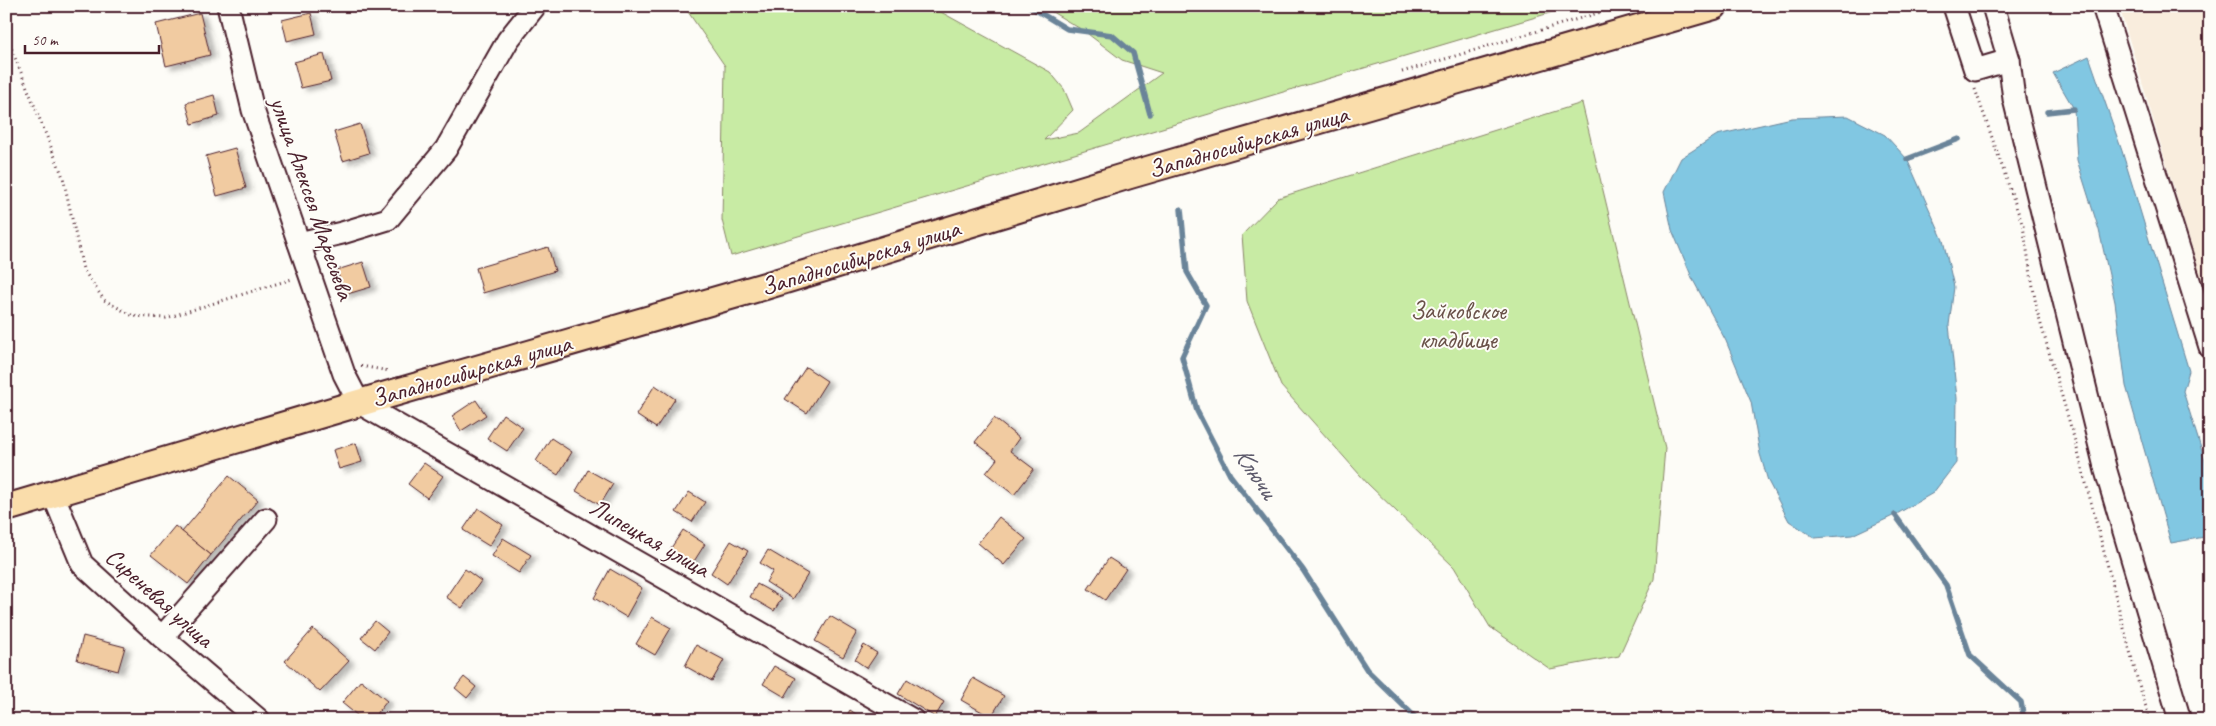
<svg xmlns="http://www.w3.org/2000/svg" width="2216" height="726" viewBox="0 0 2216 726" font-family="Caveat,sans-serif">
  <defs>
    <filter id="shadow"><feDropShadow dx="5.5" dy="3" stdDeviation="2.5" flood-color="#0004"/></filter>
  </defs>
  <rect width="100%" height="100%" fill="#fdfcf7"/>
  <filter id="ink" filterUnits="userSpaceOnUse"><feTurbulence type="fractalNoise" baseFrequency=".02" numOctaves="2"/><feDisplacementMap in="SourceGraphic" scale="10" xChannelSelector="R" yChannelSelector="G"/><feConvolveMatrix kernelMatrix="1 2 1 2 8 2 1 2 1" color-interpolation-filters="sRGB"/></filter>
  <g filter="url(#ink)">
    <polygon fill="#f9eddd" points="2119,6 2210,6 2210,300 2208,301"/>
    <g fill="#c8eba4" stroke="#898568">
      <polygon points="684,6 930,6 1050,72 1064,89 1073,110 1044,140 1079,133 1162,73 1122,60 1084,31 1042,6 1573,6 731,256 722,220 725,66"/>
      <polygon points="1582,103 1665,448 1654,579 1619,656 1550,669 1490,627 1454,567 1368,484 1281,386 1247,301 1242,235 1278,198"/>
    </g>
    <g fill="#81c7e2" stroke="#6b8499">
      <polygon points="2089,56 2122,151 2189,371 2183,391 2210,477 2210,536 2171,543 2126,386 2115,302 2099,230 2077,160 2074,109 2053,73"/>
      <polygon points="1848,116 1885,135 1907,159 1943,240 1954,287 1949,325 1957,398 1956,463 1933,493 1895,515 1852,535 1815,538 1789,521 1768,481 1760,454 1751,402 1726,341 1693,280 1672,230 1664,192 1681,158 1717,135 1792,118"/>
    </g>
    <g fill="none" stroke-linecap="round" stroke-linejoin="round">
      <g stroke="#6b8499" stroke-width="5.5">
        <polyline points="1029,6 1067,29 1112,35 1133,53 1150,114"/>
        <polyline points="2047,112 2074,109"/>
        <polyline points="1907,159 1959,139"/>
        <polyline points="1181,209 1187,272 1206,305 1182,357 1197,411 1230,475 1303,570 1367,670 1418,720"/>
        <polyline points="1895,515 1946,585 1970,655 2021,702 2024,720"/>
      </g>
    </g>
    <g fill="#f1cba1" stroke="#4a1f2b" filter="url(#shadow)">
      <polygon points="200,13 210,55 166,66 156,24"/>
      <polygon points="311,13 316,34 287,41 282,20"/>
      <polygon points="324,54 331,81 301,88 294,62"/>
      <polygon points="214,95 219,116 192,124 186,103"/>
      <polygon points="360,124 369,153 343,161 334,132"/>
      <polygon points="235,148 246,188 217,196 206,156"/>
      <polygon points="548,247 555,271 483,293 476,268"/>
      <polygon points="363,262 371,287 344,295 337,270"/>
      <polygon points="806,367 827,381 807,413 785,399"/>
      <polygon points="655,385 675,399 656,428 636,415"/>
      <polygon points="476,400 486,415 461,431 452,416"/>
      <polygon points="503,414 523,428 507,451 487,438"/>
      <polygon points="994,418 1019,438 1010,451 1034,469 1014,495 986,473 997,459 975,442"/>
      <polygon points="551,438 572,452 558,475 536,461"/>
      <polygon points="356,443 362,462 339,469 333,450"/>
      <polygon points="424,463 443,476 427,498 408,484"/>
      <polygon points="588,470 613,484 600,505 576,491"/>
      <polygon points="229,476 258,500 211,555 182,532"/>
      <polygon points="689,492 705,502 692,522 676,512"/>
      <polygon points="478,508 503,525 489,546 463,530"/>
      <polygon points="999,517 1026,539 1004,565 978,543"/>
      <polygon points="175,526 211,555 188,584 151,555"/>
      <polygon points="683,530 705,544 691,566 669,551"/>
      <polygon points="503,538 531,555 519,573 492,556"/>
      <polygon points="731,541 748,551 727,584 711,573"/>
      <polygon points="768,550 808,574 793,599 766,582 773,571 760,563"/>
      <polygon points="1109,558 1126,569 1105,600 1088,589"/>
      <polygon points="465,569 481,581 462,608 446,597"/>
      <polygon points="610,569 642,588 626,617 594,598"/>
      <polygon points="757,584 782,598 774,611 750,597"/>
      <polygon points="830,616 857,632 843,657 815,641"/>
      <polygon points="652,617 671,628 655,655 636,644"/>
      <polygon points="375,621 388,632 375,649 361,638"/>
      <polygon points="313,629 349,661 320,692 285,661"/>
      <polygon points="83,636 125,647 118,671 77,660"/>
      <polygon points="696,645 724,660 712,681 685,666"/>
      <polygon points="864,645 877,653 867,668 855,660"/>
      <polygon points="774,666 796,678 785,697 763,684"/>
      <polygon points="464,677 476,687 467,698 455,688"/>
      <polygon points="973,678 1004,696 991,717 961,700"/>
      <polygon points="907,679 944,702 935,717 898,694"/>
      <polygon points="361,680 387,701 372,720 363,720 342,703"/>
      <polygon points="850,710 865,720 844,720"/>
      <polygon points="95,716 109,718 109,720 94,720"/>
    </g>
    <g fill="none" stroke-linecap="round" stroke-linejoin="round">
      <defs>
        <g id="minor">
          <polyline points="228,6 253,110 344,374 359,403 913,720"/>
          <polyline points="1954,6 1975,70 2009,60"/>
          <polyline points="1993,6 2009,60 2014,99 2106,471 2180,720"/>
          <polyline points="2103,6 2210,347"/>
          <polyline points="299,243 342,233 388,219 446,149 508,40 535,6"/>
          <polyline points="53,494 82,564 162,637 259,720"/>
          <polyline points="162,637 266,519"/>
        </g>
        <polyline id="major" points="6,508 359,403 765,286 1130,175 1714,6"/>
      </defs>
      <use href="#minor" stroke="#4a1f2b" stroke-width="25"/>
      <use href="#major" stroke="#4a1f2b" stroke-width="30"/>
      <g stroke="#4a1f2b" stroke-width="3" stroke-dasharray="1 4" stroke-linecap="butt">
        <polyline points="6,35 63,177 83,269 104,300 133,316 166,318 292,279"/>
        <polyline points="1402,72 1621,6"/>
        <polyline points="1975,89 2023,226 2037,311 2075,441 2137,678 2150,720"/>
        <polyline points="361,366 389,371"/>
      </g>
      <use href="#minor" stroke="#fdfcf7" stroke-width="21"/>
      <use href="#major" stroke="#faddab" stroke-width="26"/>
    </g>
  </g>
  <g text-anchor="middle" stroke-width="4" stroke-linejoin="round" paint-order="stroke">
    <g font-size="25" fill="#4a1f2b" stroke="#fdfcf7">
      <text transform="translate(1248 141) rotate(-16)" y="9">Западносибирская улица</text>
      <text transform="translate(313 198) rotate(71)" y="9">улица Алексея Маресьева</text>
      <text transform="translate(860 257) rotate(-17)" y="9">Западносибирская улица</text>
      <text transform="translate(471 370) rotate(-16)" y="9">Западносибирская улица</text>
      <text transform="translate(650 537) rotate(30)" y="9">Липецкая улица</text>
      <text transform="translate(160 597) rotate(42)" y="9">Сиреневая улица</text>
    </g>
    <g font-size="25" fill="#6a5249" stroke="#fdfcf7">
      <text x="1458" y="319">Зайковское<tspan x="1458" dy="29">кладбище</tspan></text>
    </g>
    <g font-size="26" font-style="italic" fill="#5d5a6b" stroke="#fdfcf7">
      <text transform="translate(1256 472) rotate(56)" y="9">Ключи</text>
    </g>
  </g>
  <rect width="2216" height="726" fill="none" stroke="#fdfcf7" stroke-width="25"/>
  <rect x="12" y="12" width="2191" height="701" fill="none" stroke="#4a1f2b" stroke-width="2" filter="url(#ink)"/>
  <path d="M25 45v8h134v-8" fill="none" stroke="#4a1f2b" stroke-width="2.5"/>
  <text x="32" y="45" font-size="15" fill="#4a1f2b" stroke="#fdfcf7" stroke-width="4" paint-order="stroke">50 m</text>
</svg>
